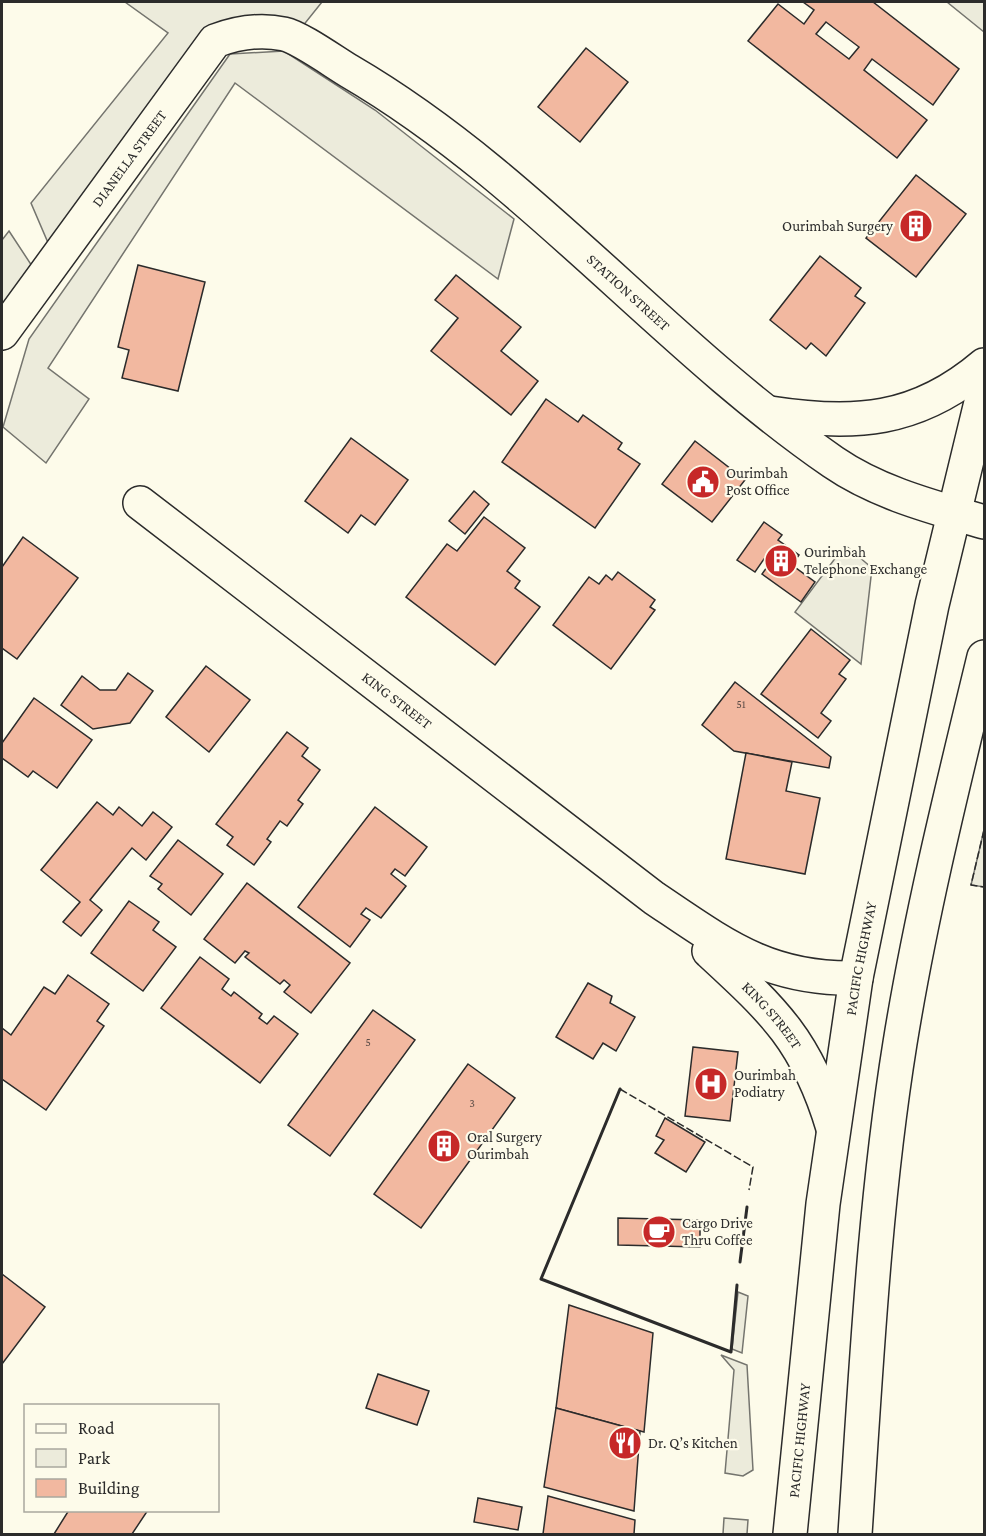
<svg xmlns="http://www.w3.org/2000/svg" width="986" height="1536" viewBox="0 0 986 1536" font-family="'Crimson Pro',serif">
  <rect width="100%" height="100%" fill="#fdfbea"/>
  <g fill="#ecebdb" stroke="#74746e" stroke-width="1.5">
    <polygon points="125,2 322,2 302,27 236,18 49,245 31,203 168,33"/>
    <polygon points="947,2 984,2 984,32"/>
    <polygon points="284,51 375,110 514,219 498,279 235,83 48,368 89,399 46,463 3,427 29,339 230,54"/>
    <polygon points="9,231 32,266 2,311 2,240"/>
    <polygon points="845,545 872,568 861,664 795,612"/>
    <polygon points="984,830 984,887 971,885"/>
    <polygon points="738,1292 748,1296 742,1353 732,1349"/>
    <polygon points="721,1355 747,1365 753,1470 743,1476 725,1473 734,1370"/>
    <polygon points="724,1518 748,1520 747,1534 723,1534"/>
  </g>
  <g fill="#f2b8a0" stroke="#2b2b2b" stroke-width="1.5" fill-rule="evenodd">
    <path d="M803 2H873L959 69 933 105 872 59 864 70 927 120 897 158 748 41 778 4 804 24 814 10ZM826 22 859 47 849 59 816 34Z"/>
    <polygon points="586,48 628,82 580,142 538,107"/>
    <polygon points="916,175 966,214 916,277 866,238"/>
    <polygon points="820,256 861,288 855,296 865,303 826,356 811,343 806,349 770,320"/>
    <polygon points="138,265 205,282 178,391 122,378 129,350 118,347"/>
    <polygon points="456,275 521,327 501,351 538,381 511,415 431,351 458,318 435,300"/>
    <polygon points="546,399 578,422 583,415 622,443 618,449 640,464 595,528 502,462"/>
    <polygon points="351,438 408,480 375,525 361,515 348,533 305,501"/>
    <polygon points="695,441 745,480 712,522 662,484"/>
    <polygon points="474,491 489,504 465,534 449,521"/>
    <polygon points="484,517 525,548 507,571 520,581 515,588 540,607 495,665 406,597 447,544 457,551"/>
    <polygon points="764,522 782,535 778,540 799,555 792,565 815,582 801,602 762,574 770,563 764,559 755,572 737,560"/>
    <polygon points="23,537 78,578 17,659 2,648 2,567"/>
    <polygon points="618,572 655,600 650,607 655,610 611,669 553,625 589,577 599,584 606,575 612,580"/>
    <polygon points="811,629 850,660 839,674 846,679 821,713 831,721 818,738 761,694"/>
    <polygon points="206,666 250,700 209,752 166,717"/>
    <polygon points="128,673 153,691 130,723 93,729 61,705 82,676 100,690 116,690"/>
    <polygon points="735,682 831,757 829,768 734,751 702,725"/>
    <polygon points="34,698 92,740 57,788 33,771 28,777 2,758 2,743"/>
    <polygon points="287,732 308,748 302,756 320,770 298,800 303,804 287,826 280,821 267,839 271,842 254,865 227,845 233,837 216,824"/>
    <polygon points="746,753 792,762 786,791 820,798 805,874 726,859"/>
    <polygon points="97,802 113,815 119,807 142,826 153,812 172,827 146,860 132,848 90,900 102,910 81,936 63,922 80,902 41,870"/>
    <polygon points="375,807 427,847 405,876 395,869 391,874 406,886 381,918 366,908 361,914 370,920 350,947 298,907"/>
    <polygon points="178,840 223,874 191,915 158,889 162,884 150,876"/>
    <polygon points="247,883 350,963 311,1013 284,992 290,985 284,980 280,984 245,957 249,953 245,951 235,963 204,939"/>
    <polygon points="129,901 159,922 153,930 176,947 143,991 91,953"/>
    <polygon points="200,957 229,979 222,989 231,996 234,992 262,1014 259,1018 267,1024 274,1016 298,1034 260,1083 161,1008"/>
    <polygon points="68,975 109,1004 97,1021 104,1026 46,1110 2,1079 2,1028 11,1035 44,987 55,994"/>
    <polygon points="588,983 612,996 610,1003 635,1017 616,1051 603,1043 593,1059 556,1037"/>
    <polygon points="373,1010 415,1040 330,1156 288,1125"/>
    <polygon points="693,1047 738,1052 730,1121 685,1116"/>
    <polygon points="468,1064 515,1098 421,1228 374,1194"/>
    <polygon points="665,1118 705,1142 686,1172 655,1153 664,1140 656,1136"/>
    <polygon points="618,1218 700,1220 700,1247 618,1245"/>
    <polygon points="2,1274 45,1307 2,1364"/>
    <polygon points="569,1305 653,1333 644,1432 556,1408"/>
    <polygon points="378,1374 429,1391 417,1425 366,1408"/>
    <polygon points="556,1408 640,1431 634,1511 544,1487"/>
    <polygon points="548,1496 635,1520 634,1534 543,1534"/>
    <polygon points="478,1498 522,1507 518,1530 474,1522"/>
    <polygon points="69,1510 148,1510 132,1534 54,1534"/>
  </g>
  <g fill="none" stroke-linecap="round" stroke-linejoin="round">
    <defs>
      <g id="minor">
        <path id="s1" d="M2 333 215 41C236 33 261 29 284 34 299 37 334 62 349 71 529 176 662 344 833 462 878 493 933 507 984 522"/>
        <path d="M770 413C854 426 917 422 984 365"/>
        <path id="s2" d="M140 503 654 898C724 945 768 980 856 978"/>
        <path id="s3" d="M709 951C774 1011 807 1041 833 1128"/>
      </g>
      <g id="major">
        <path id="s4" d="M790 1534 823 1204 856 978 932 605 984 390"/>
        <path d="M855 1534C866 1371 874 1205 900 1043 921 913 953 785 984 657"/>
      </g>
    </defs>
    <use href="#minor" stroke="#2b2b2b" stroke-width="36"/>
    <use href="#major" stroke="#2b2b2b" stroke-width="36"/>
    <use href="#minor" stroke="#fdfbea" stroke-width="33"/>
    <use href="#major" stroke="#fdfbea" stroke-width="33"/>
    <g stroke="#2b2b2b" stroke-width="1.5" stroke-dasharray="8 3" stroke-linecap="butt">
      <polyline points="984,830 971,885 984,887"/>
      <polyline points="620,1089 753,1167 749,1190"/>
    </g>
    <g stroke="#2b2b2b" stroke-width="3">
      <polyline points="620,1089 541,1279 731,1352 737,1285"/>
      <polyline points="740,1262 747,1207"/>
    </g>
  </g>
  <defs>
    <symbol id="building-disc" viewBox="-11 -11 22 22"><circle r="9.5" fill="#c62828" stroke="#fdfbea"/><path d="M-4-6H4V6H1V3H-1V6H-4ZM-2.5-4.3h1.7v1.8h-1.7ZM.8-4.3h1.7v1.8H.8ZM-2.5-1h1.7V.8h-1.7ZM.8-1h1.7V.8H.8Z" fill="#fff"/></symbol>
    <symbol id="civic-disc" viewBox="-11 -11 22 22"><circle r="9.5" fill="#c62828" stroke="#fdfbea"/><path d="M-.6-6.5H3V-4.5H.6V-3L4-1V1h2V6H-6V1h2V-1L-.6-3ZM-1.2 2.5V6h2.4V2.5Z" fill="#fff"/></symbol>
    <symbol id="hospital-disc" viewBox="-11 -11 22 22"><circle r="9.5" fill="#c62828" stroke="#fdfbea"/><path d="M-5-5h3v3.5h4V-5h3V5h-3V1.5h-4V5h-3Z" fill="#fff"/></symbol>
    <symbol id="cafe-disc" viewBox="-11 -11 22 22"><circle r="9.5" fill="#c62828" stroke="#fdfbea"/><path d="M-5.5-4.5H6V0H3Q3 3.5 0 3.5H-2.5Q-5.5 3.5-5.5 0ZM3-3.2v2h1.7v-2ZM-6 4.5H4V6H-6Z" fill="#fff"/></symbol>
    <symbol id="restaurant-disc" viewBox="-11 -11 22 22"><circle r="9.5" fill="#c62828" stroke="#fdfbea"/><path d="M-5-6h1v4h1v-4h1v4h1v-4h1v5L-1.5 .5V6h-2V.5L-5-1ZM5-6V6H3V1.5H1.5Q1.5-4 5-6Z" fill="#fff"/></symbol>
  </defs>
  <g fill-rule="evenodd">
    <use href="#building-disc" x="897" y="207" width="38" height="38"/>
    <use href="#civic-disc" x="684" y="463" width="38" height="38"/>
    <use href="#building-disc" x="762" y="542" width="38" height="38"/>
    <use href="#hospital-disc" x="692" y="1065" width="38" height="38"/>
    <use href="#building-disc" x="425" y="1127" width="38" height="38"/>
    <use href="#cafe-disc" x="640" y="1213" width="38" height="38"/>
    <use href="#restaurant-disc" x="606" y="1424" width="38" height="38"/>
  </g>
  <g text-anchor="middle" stroke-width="4.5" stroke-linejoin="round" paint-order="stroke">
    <g font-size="12" fill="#5d4e48">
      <text x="741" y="708">51</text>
      <text x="368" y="1046">5</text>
      <text x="472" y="1107">3</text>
    </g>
    <g font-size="15" fill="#2b2b2b" stroke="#fdfbea">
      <text dy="5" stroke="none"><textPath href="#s1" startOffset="216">DIANELLA STREET</textPath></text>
      <text dy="5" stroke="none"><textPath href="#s1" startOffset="864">STATION STREET</textPath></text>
      <text dy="5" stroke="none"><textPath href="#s2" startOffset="324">KING STREET</textPath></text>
      <text dy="5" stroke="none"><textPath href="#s4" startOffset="580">PACIFIC HIGHWAY</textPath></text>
      <text dy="5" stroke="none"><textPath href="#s3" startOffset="90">KING STREET</textPath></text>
      <text dy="5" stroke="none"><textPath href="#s4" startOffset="94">PACIFIC HIGHWAY</textPath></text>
    </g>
    <g font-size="15" fill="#2b2b2b" stroke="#fdfbea" text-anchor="start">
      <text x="893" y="231" text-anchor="end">Ourimbah Surgery</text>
      <text x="726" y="478">Ourimbah<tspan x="726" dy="17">Post Office</tspan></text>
      <text x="804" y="557">Ourimbah<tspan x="804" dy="17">Telephone Exchange</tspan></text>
      <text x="734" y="1080">Ourimbah<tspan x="734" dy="17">Podiatry</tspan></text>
      <text x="467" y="1142">Oral Surgery<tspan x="467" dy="17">Ourimbah</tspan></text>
      <text x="682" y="1228">Cargo Drive<tspan x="682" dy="17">Thru Coffee</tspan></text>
      <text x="648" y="1448">Dr. Q’s Kitchen</text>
    </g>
  </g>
  <rect width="986" height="1536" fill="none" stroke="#2b2b2b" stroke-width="6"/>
  <rect x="24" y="1404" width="195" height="108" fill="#fdfbea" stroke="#a9a89e" stroke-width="1.5"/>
  <rect x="36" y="1424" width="30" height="9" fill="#fdfbea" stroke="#a9a89e" stroke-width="1.5"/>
  <text x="78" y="1434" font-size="18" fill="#2b2b2b">Road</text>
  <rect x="36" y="1449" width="30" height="18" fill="#ecebdb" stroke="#a9a89e" stroke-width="1.5"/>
  <text x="78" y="1464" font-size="18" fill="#2b2b2b">Park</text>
  <rect x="36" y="1479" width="30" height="18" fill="#f2b8a0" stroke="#a9a89e" stroke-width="1.5"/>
  <text x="78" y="1494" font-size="18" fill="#2b2b2b">Building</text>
</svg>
